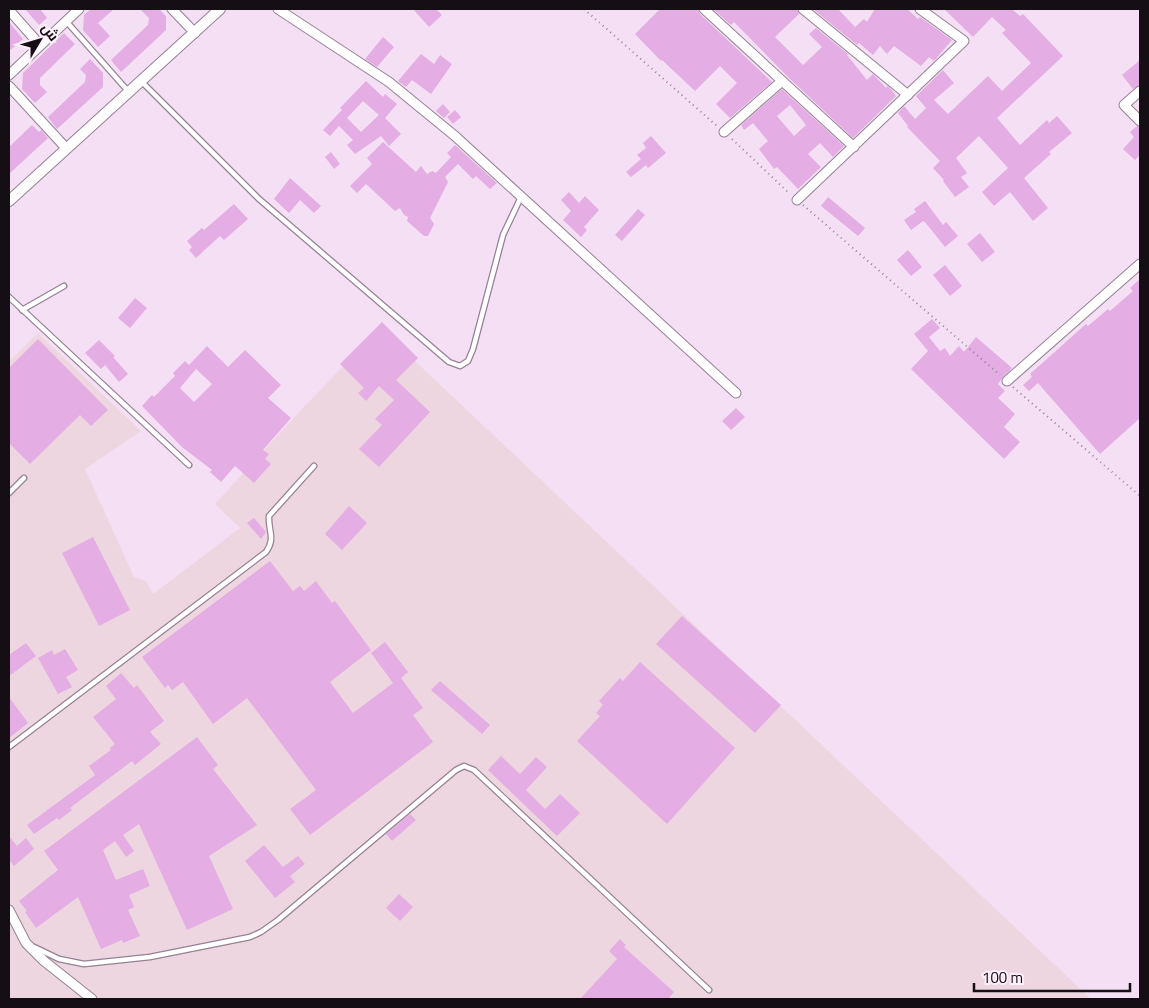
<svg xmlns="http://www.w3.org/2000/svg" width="1149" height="1008" viewBox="0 0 1149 1008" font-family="Georgia,Cairo,serif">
  <rect width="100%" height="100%" fill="#f5dff4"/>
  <polygon fill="#eed6e0" points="380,328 1091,999 9,999 9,362 38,333 141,431 85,469 134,577 146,581 153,594 240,528 215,504 301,410"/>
  <g fill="#e4ade4" fill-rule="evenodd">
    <polygon points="25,9 40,9 47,18 39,25"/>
    <polygon points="91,9 114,9 98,23 110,36 98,47 83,30 84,15"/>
    <polygon points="140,9 159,9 166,16 166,30 121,72 111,60 148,25 149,18"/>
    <polygon points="413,9 436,9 442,15 429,27"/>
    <polygon points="660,9 698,9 700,14 772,82 730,118 716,104 737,83 720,66 695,91 662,60 661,61 635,34"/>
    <polygon points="713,9 797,9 799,14 775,37 803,65 822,47 809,34 816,28 848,54 847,55 867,80 873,74 886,88 887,86 890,88 896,96 853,138 789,78 734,22 731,25"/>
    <polygon points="813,9 838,9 855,27 864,19 867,22 875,9 907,9 918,19 920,17 952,40 934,61 929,57 921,66 894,46 887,54 880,46 873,55 859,43 857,45"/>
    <polygon points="944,9 1012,9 1020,16 1023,14 1063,56 997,118 1020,145 1047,120 1049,123 1057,116 1072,133 1049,152 1051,154 1024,178 1048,208 1033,221 1010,192 994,206 982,192 1008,168 979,136 956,158 967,173 961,177 969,187 955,197 943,181 944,180 933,168 940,161 907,127 908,126 898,113 904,106 915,119 926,108 916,96 943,70 954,83 934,100 948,114 988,76 1002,91 1031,63 1002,33 1006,30 992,17 973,37"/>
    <polygon points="9,22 23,39 9,51"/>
    <polygon points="64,33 75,44 40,78 40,85 47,92 35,103 22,89 23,73"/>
    <polygon points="383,37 394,47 377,67 365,59"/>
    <polygon points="421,54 434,64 440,55 452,64 431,94 412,80 406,87 398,81"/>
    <polygon points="90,59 103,73 103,87 57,129 48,117 85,82 86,75 80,69"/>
    <polygon points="1140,60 1140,85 1133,89 1122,75"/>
    <path d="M366 81 383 97 385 94 397 104 385 118 401 134 389 146 381 136 355 154 347 145 353 140 339 126 330 136 323 130 342 110 340 108ZM363 101 379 115 361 132 347 118Z"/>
    <path d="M782 89 844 146 833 157 820 143 808 154 821 167 798 189 777 167 774 169 759 149 768 141 753 123 744 130 741 125ZM790 105 806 125 794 136 777 116Z"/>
    <polygon points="443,104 450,112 444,118 436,111"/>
    <polygon points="455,110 461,117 453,124 447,117"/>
    <polygon points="32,125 39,132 41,130 48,138 9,174 9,147"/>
    <polygon points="1137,126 1140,127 1140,155 1135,160 1123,149 1134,137 1130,132"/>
    <polygon points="651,136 666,153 648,168 646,165 631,177 626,172 641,159 637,155 646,148 643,143"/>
    <polygon points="383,142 416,172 421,166 427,174 432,171 436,173 451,157 447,153 455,145 497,183 490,189 476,176 473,179 458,164 445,177 448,182 430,218 434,224 428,236 424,236 407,221 408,217 404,215 400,208 395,211 366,184 357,193 350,186 372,164 367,158"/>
    <polygon points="331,152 340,164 334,169 325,157"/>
    <polygon points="290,178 321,206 314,213 300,200 289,213 274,199"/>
    <polygon points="569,192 579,203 585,196 599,210 584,227 587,230 581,237 563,220 571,211 561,200"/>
    <polygon points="828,197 865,228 858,236 821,206"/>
    <polygon points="925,201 943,225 946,222 958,236 945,247 925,222 923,221 911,230 904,220 916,212 914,209"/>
    <polygon points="234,204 248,219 224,240 220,236 196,258 189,250 192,247 187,241 202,228 204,230"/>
    <polygon points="638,209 645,215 622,241 615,235"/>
    <polygon points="980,233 995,252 982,262 967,244"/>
    <polygon points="908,250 922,267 911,276 897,260"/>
    <polygon points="945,265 962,286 950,296 933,275"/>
    <polygon points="1140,279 1140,418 1100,454 1038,383 1029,391 1023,385 1032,377 1030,374 1086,324 1088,326 1108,309 1110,311 1133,291 1130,288"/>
    <polygon points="135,298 147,308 130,328 118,318"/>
    <polygon points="932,319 940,328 929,337 940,351 945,348 950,356 959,346 964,352 976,337 1012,368 1003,377 998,384 1005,391 998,398 1015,414 1004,427 1020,442 1004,459 911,369 928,351 914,334"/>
    <polygon points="382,322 418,358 396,380 430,412 379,467 359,449 382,425 375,419 394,400 379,386 366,401 358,393 364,388 340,364"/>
    <polygon points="38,339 108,410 91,426 80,415 30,464 9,443 9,368"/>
    <polygon points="99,340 115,356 113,357 128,374 119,382 105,365 101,369 85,353"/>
    <path d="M207 346 228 367 245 350 281 385 268 398 291 418 263 450 269 454 265 459 271 464 254 483 235 466 221 482 210 472 212 470 182 447 142 406 152 395 154 397 175 376 173 373 185 361 189 365ZM196 369 212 384 194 402 180 388Z"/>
    <polygon points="736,408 745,417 731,430 722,421"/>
    <polygon points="349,506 367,523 342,550 325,534"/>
    <polygon points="254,518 266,532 261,539 247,523"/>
    <polygon points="93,537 130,610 99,626 62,553"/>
    <polygon points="270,561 293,591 300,586 304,591 316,581 332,603 335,601 371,650 330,682 353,713 393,683 371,653 385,642 408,672 401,678 423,708 413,715 433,742 310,835 290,809 316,790 247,698 213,724 183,682 172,690 168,685 165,688 142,657"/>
    <polygon points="682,616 781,705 755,733 656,644"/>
    <polygon points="26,643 36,656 9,676 9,655"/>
    <polygon points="65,649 78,670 66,677 72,687 58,694 38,658 52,650 54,655"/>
    <polygon points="640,662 735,748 667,824 577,741 600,716 596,713 603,705 599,701 620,678 623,681"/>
    <polygon points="121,673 134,688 137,685 164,721 150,732 161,744 135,765 132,761 112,776 70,808 72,810 59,820 57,818 34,834 27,825 95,775 89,766 111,750 110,748 115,744 93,717 116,699 106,686"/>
    <polygon points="440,681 490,725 482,734 431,690"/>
    <polygon points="9,697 28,723 9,738"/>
    <polygon points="197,737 218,765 213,769 257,825 209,856 233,909 187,930 139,824 123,835 134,851 126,857 115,841 103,850 116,880 143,869 150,886 129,895 134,907 128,910 140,936 123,943 122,940 101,949 78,897 36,928 25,912 27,911 19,901 58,870 44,851"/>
    <polygon points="501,756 520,774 536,757 547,767 526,790 545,809 560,794 580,813 557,836 488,770"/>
    <polygon points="410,814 416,820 392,841 386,834"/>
    <polygon points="9,836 17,846 26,838 34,849 14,866 9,860"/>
    <polygon points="264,845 283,867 298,856 305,864 290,876 295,882 275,898 245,861"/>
    <polygon points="399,894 413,907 400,921 386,908"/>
    <polygon points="620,939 626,945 624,947 674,992 668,999 580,999 617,959 609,951"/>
  </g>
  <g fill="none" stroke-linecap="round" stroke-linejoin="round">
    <defs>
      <g id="service">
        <polyline points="66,21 128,91"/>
        <polyline points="141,81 259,199 449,362 460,366 468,361 473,349 503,235 521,197"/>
        <polyline points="9,297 189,465"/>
        <polyline points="22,310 64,286"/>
        <polyline points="9,493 24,478"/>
        <path d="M9 747 266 552C276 538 268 531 269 516L314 466"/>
        <polyline points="34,947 59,959 84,964 150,957 250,937 261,932 278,920 456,770 464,766 474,770 709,990"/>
      </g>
      <g id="minor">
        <polyline points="172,9 195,33"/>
        <polyline points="278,9 389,82 455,136 736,393"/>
        <polyline points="704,9 854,147"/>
        <polyline points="803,9 908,95"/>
        <polyline points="9,10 40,45"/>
        <polyline points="9,75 79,9"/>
        <polyline points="9,86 66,148"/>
        <polyline points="1140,91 1124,105 1140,121"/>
        <polyline points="724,132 782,81"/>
        <polyline points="797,200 964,41 920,9"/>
        <polyline points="1007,381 1140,264"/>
        <polyline points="9,910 26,943 44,961 92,999"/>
      </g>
      <polyline id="tertiary" points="9,201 220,9"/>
    </defs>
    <use href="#service" stroke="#958194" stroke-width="7"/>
    <use href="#minor" stroke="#958194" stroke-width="11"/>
    <use href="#tertiary" stroke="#958194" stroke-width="12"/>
    <g stroke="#958695" stroke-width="2" stroke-dasharray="1 4" stroke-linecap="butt">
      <polyline points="584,9 717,126"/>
      <polyline points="732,139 790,194"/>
      <polyline points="803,205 1000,375"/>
      <polyline points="1013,387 1140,496"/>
    </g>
    <use href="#service" stroke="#fff" stroke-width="4.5"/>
    <use href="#minor" stroke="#fff" stroke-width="9"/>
    <use href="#tertiary" stroke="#fff" stroke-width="10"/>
  </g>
  <rect width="1149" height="1008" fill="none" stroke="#150e15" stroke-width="20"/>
  <g transform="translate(40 40) rotate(52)" stroke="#fdeffc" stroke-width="4" paint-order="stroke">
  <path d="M0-4L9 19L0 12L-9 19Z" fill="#150e15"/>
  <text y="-8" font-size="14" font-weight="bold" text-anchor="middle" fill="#150e15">ش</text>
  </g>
  <path d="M974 983v8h156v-8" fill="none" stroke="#150e15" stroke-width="2.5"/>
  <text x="982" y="983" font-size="15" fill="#150e15" stroke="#fdeffc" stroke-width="4" paint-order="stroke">100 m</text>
</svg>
